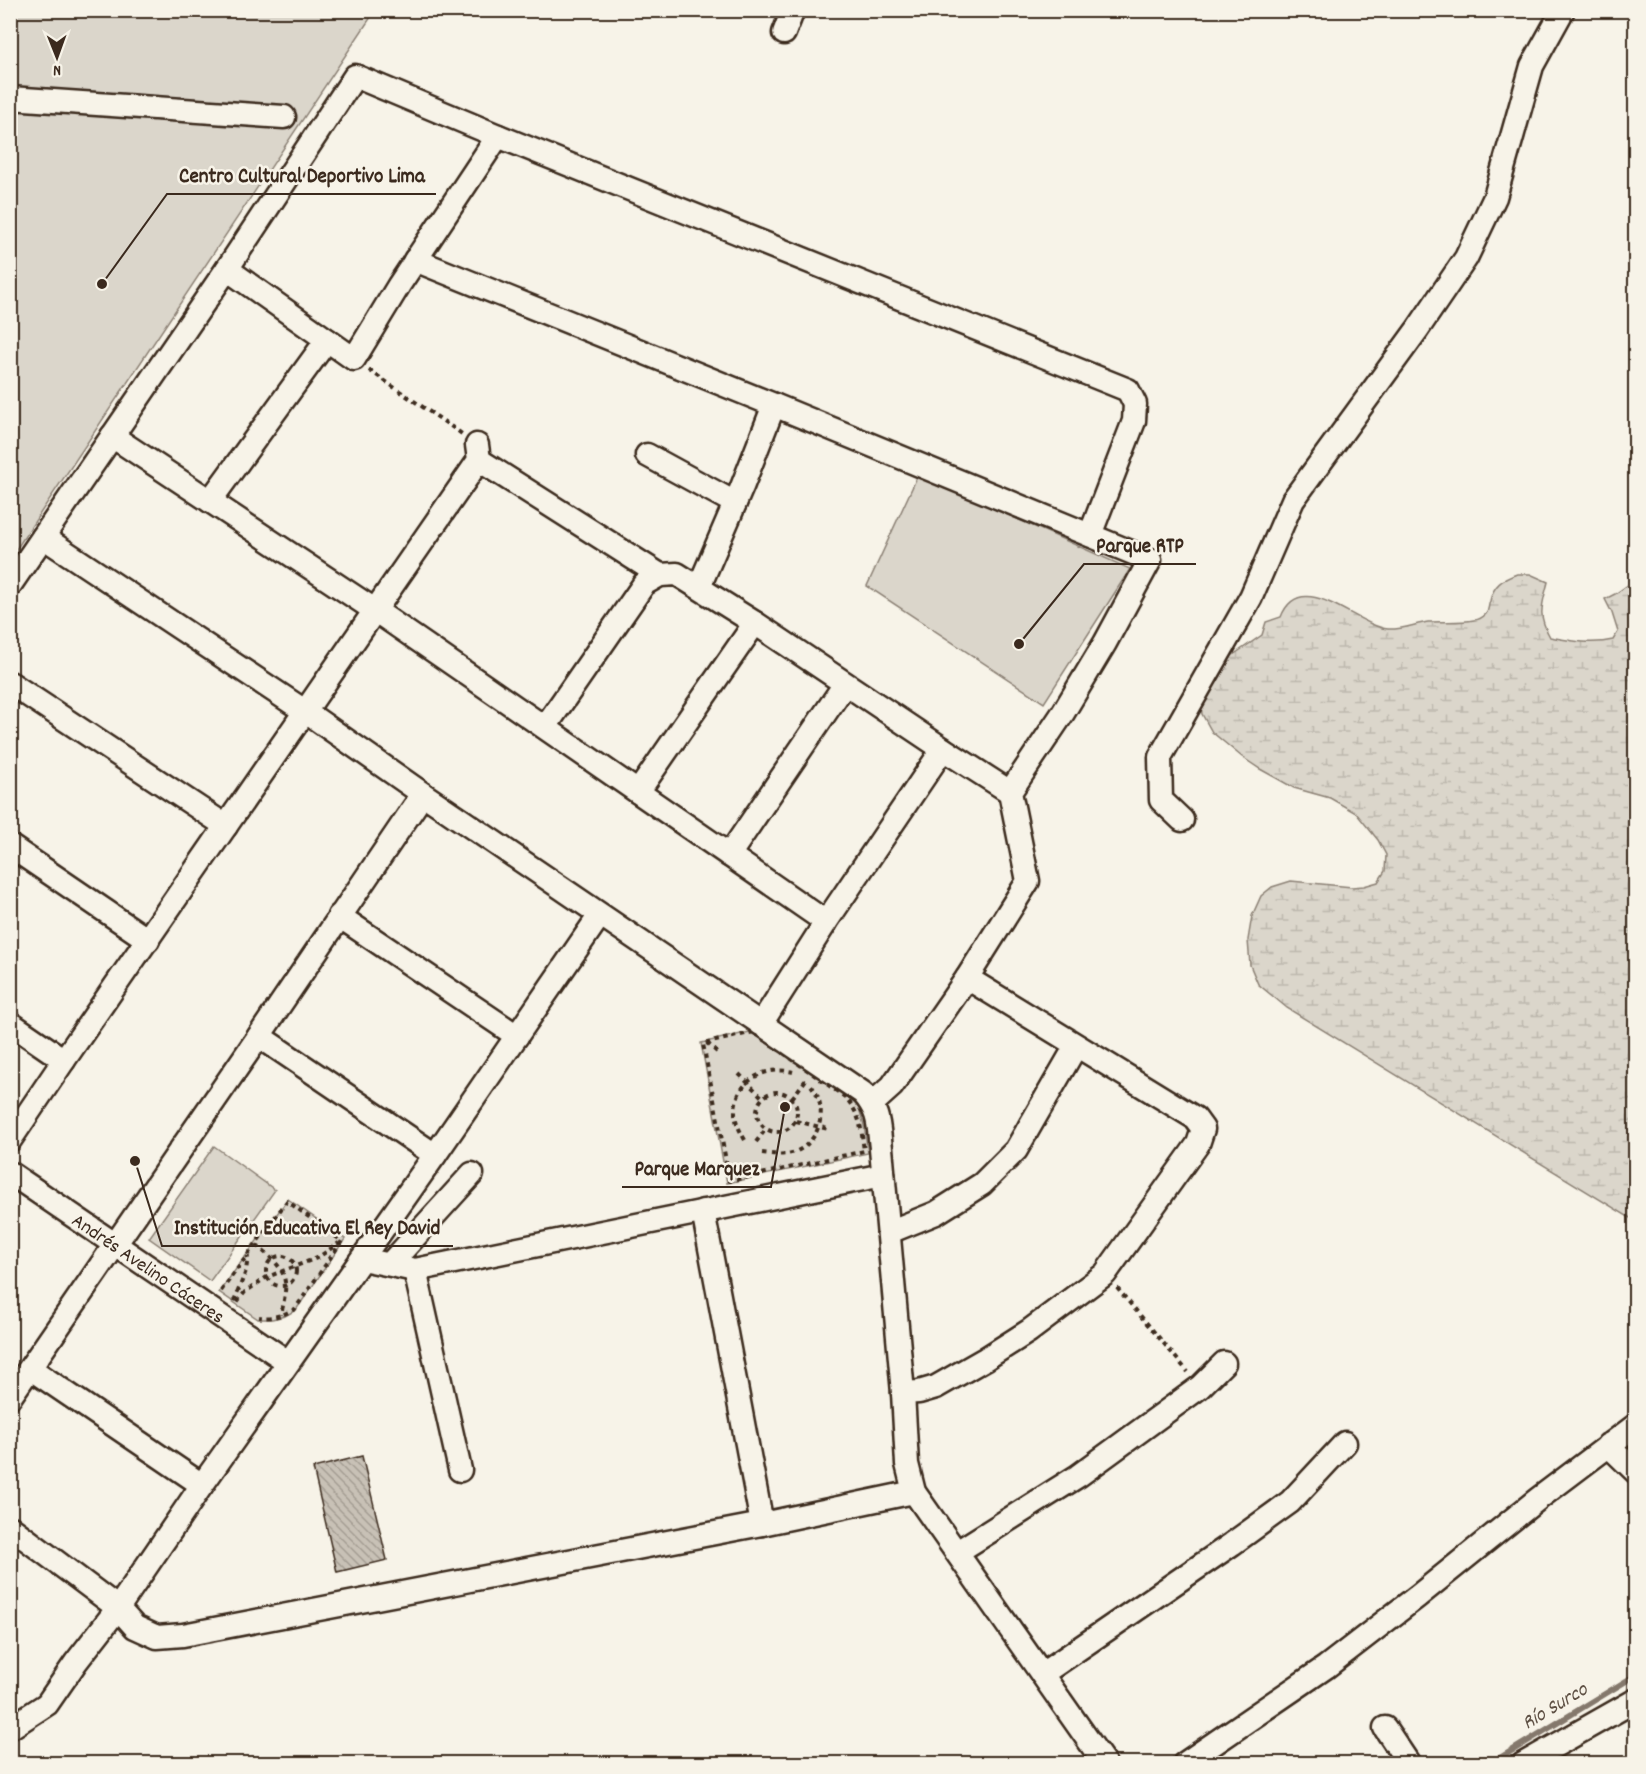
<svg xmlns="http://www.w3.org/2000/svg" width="1646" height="1774" viewBox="0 0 1646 1774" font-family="Dekko,sans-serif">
  <defs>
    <pattern id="wetland-marsh" width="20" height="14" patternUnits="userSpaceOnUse" patternTransform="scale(1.5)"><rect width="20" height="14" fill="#dbd6cb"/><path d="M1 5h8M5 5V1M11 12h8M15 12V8" fill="none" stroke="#bdb8ae"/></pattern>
    <pattern id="building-back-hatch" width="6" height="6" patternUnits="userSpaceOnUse" patternTransform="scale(1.5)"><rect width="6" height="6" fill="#c8c1b6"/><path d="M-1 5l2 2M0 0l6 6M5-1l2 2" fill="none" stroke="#a49d93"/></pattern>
  </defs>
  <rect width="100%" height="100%" fill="#f7f3e8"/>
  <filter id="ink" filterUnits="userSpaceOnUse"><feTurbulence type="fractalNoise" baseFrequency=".0167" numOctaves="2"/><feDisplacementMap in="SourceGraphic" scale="12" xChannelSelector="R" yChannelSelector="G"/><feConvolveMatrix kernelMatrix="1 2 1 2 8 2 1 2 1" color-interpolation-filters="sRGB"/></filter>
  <g filter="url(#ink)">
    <path fill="url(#wetland-marsh)" stroke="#8b8074" stroke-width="1.5" d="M1517 574H1530L1548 582C1542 606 1537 614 1550 637 1572 641 1592 645 1613 640L1618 632 1612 613 1605 599 1615 594 1635 580V1221L1287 1008 1258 984 1250 965 1248 940 1252 916 1261 896 1272 887 1291 881 1352 887 1364 886 1378 882 1385 871 1386 855 1378 840 1356 813 1330 798 1294 788 1260 769 1242 757 1212 732 1202 714 1200 697 1220 664 1262 635 1266 622 1281 617C1301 566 1356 626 1388 629 1401 630 1415 624 1428 622 1444 621 1459 623 1474 620 1478 620 1483 617 1486 614 1489 610 1488 606 1490 601 1493 585 1503 579 1517 574Z"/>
    <g fill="#dbd6cb" stroke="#8b8074" stroke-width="1.5">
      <polygon points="11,11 375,11 11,557"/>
      <polygon points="918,475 1130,569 1044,703 867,586"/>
      <polygon points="754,1031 841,1090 859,1108 864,1125 868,1153 727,1183 701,1043"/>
      <polygon points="214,1146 275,1190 210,1281 149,1238"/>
      <polygon points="288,1199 345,1239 296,1310 285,1316 272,1319 258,1319 219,1292"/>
    </g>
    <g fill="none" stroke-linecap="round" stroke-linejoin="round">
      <polyline stroke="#84786c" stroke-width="6" points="1490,1764 1636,1675"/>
    </g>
    <polygon fill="url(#building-back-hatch)" stroke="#3b2a1e" stroke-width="1.5" points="362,1456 387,1560 337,1572 313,1468"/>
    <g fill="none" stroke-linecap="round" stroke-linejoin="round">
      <defs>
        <g id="minor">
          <polyline points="784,33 793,10"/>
          <polyline points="10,98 284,117"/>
          <polyline points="415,260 774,405 1150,560 1105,643 1063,713 1010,792 1028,881 967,978 892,1086 872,1104"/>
          <polyline points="227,269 354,359 399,285 498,136"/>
          <polyline points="112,436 376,611 826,922"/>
          <polyline points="647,455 735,503"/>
          <polyline points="479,460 660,575"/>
          <polyline points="210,501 327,340"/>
          <path d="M43 537 306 712 423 794 863 1093C880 1113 878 1124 881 1148L903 1393 907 1464 914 1492 1105 1764"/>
          <polyline points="10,585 227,269 355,76 498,136 1128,390 1135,404 1134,421 1090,535"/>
          <polyline points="699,587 742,487 774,405"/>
          <polyline points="10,683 226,826"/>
          <polyline points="545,727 644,584 660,575 677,574 755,623 943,749 1010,792"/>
          <polyline points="638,792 755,623"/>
          <polyline points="1182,820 1161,800 1160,757 1251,597 1293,500 1417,330 1466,258 1495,197 1532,66 1563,10"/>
          <polyline points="10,846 148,940"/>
          <polyline points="729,855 845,684"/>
          <polyline points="339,916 517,1036"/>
          <polyline points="10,1023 64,1060"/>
          <polyline points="761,1024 826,922 943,749"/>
          <polyline points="259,1036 435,1155"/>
          <polyline points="10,1140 64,1060 479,460 477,445"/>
          <path id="s1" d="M10 1173 288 1362"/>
          <polyline points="703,1211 762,1524"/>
          <polyline points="889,1232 936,1213 982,1184 1016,1150 1076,1046"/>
          <polyline points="362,1259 415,1270 883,1175"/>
          <polyline points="390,1264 472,1174"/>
          <polyline points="415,1270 460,1470"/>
          <polyline points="31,1369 202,1485"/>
          <polyline points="903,1393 919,1392 936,1387 985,1359 1029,1331 1105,1274 1198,1144 1203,1129 1195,1118 967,978"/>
          <polyline points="10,1397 259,1036 423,794"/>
          <polyline points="1608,1445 1636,1472"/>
          <polyline points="10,1527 118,1608 135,1627 157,1637 183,1635 762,1524 914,1492"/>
          <polyline points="957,1552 1078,1476 1200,1387 1224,1363"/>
          <polyline points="1042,1674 1232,1544 1290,1502 1345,1443"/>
          <polyline points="10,1728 47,1704 76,1662 118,1608 202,1485 435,1155 600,915"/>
          <polyline points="1385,1728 1409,1764"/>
          <polyline points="1184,1764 1326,1667 1418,1596 1538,1499 1636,1425"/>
          <polyline points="1523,1764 1636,1700"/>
        </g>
      </defs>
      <use href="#minor" stroke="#3b2a1e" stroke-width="27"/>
      <g stroke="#3b2a1e" stroke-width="4" stroke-dasharray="4.5 4.5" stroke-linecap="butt">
        <polyline points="369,370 462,434"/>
        <path d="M754 1032 845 1097C861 1115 861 1128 864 1151L730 1181 703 1044Z"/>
        <polyline points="707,1043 719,1054"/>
        <polyline points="739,1074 763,1098"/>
        <circle cx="777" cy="1112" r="20"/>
        <polyline points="792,1098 808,1077"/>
        <polyline points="796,1121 828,1129"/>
        <path d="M745 1140C740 1131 736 1124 735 1114 734 1081 765 1065 793 1072"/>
        <polyline points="756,1142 766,1129"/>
        <path d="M762 1153C773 1154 784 1156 795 1152 823 1140 829 1104 809 1083"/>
        <polyline points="730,1180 740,1164"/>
        <path d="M256 1245C286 1270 290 1275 281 1315"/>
        <circle cx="281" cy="1271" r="15"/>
        <polyline points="1117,1288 1188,1372"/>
        <path d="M221 1291 287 1201 342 1241 295 1309C283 1315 273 1319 259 1317"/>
        <polyline points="234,1301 246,1271 248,1256"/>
        <polyline points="237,1302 245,1292 267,1277 317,1258 339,1243"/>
      </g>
      <use href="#minor" stroke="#f7f3e8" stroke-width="22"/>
    </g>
  </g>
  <g text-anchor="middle" stroke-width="5" stroke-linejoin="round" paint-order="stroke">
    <g font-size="20" fill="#3b2a1e" stroke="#f7f3e8">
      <text dy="7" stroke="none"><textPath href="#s1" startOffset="168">Andrés Avelino Cáceres</textPath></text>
    </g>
    <g font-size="21" font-style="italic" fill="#5f5145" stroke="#f7f3e8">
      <text transform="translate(1554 1705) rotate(-31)" y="7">Río Surco</text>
    </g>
  </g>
  <path fill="none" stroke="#3b2a1e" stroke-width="2" d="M102 284L167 194H436M1019 644L1084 564H1196M785 1107L771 1187H622M135 1161L162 1246H453"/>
  <g fill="#3b2a1e" stroke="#f7f3e8" stroke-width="2">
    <circle cx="102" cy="284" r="6"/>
    <circle cx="1019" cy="644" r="6"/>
    <circle cx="785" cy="1107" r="6"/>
    <circle cx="135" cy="1161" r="6"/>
  </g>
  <g font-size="21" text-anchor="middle" font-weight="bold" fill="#3b2a1e" stroke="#f7f3e8" stroke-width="5" stroke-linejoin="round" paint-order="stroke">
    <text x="302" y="182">Centro Cultural Deportivo Lima</text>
    <text x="1140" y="552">Parque RTP</text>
    <text x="697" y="1175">Parque Marquez</text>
    <text x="307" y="1234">Institución Educativa El Rey David</text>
  </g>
  <rect width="1646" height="1774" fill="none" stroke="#f7f3e8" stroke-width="36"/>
  <rect x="18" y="18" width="1610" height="1738" fill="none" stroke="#3b2a1e" stroke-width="2" filter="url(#ink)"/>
  <g transform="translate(57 57) rotate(179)" stroke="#f7f3e8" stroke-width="4.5" paint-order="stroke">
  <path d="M0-4.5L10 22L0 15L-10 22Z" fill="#3b2a1e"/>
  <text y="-9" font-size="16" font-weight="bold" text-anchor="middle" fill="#3b2a1e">N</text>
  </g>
</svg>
